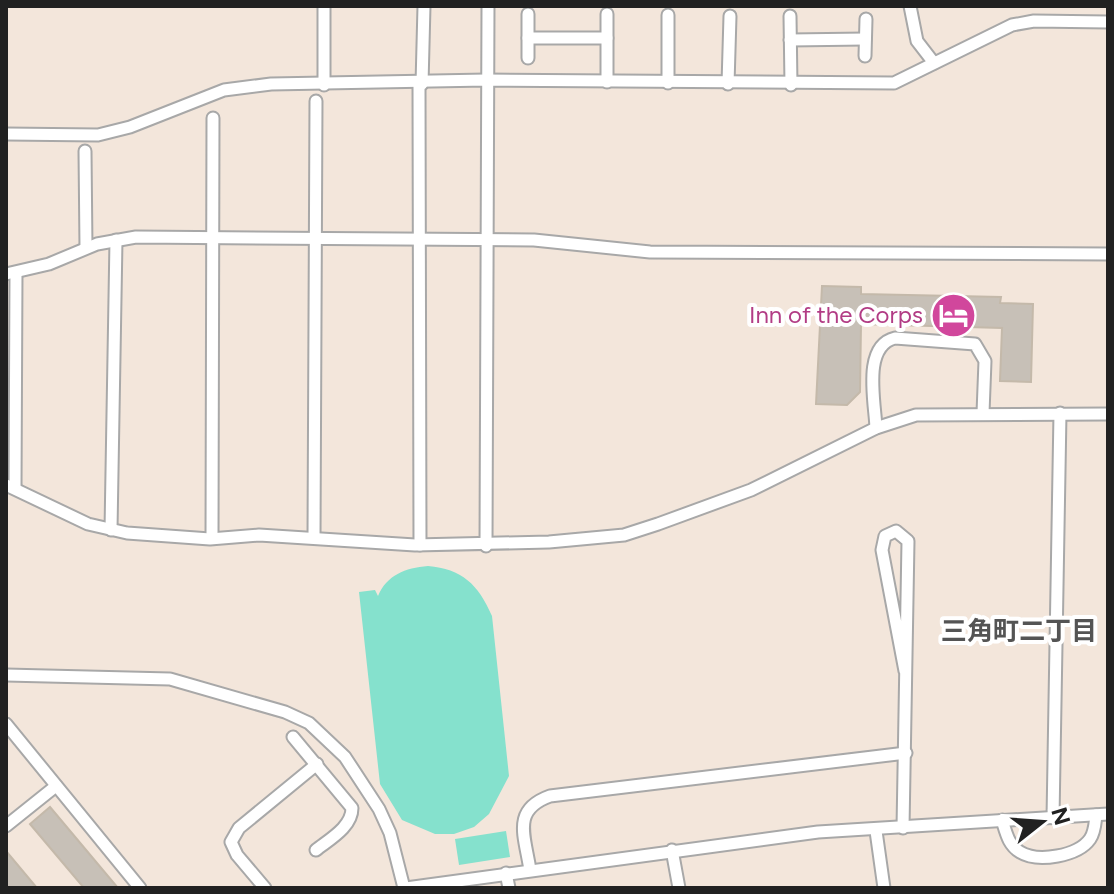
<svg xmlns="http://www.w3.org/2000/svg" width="1114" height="894" viewBox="0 0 1114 894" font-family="Figtree,'Noto Sans JP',sans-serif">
  <rect width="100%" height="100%" fill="#f2f0e8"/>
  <rect fill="#f3e6db" x="6" y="6" width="1102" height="882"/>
  <g fill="#85e1cd">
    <path d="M428 566C462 569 478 584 492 616L509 776 489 814 474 827 454 834H435L402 820 380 784 359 592 375 590 378 596C387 575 405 568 428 566Z"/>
    <polygon points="506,831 510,857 459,865 455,839"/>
  </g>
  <g fill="#c7c0b7" stroke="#c4b9aa" stroke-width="2">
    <polygon points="822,286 861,287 861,294 1001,297 1000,303 1033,304 1031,382 1000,381 1002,328 861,324 860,392 847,405 816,404"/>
    <polygon points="50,807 118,888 84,888 30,824"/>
    <polygon points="6,851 37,888 9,888 6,885"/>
  </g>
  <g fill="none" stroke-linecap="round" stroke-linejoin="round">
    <defs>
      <g id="minor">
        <polyline points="324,6 324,85"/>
        <polyline points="910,6 917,41 934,63"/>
        <polyline points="668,15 668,83"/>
        <polyline points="790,16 791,85"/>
        <polyline points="528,38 607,38"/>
        <polyline points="790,40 865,39"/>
        <polyline points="865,56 866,19"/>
        <polyline points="528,58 528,14"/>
        <polyline points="607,82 607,14"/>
        <polyline points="419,84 420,545"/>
        <polyline points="422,84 424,6"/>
        <polyline points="728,84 730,16"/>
        <polyline points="6,134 98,135 130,127 224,90 271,84 486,80 894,83 1012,25 1034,21 1108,22"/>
        <polyline points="85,151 86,248"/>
        <polyline points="6,274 49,264 97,244 136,237 534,240 650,252 1108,254"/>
        <path d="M876 428C875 402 862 346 895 338L975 344 985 361 983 413"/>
        <polyline points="6,485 88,524 127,533 210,539 259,535 415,545 549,542 624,535 658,524 751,490 876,428 916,415 1108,414"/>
        <polyline points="15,488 16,273"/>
        <polyline points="111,530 116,240"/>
        <polyline points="314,537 316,101"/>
        <polyline points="212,538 213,118"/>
        <polyline points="486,546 488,6"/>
        <polyline points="6,675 170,679 285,712 309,723 345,757 379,809 390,833 404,888"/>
        <polyline points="6,724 140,888"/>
        <path d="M293 737 352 808C352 827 330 839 316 850"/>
        <polyline points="1053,818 1060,413"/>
        <path d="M1002 820C1006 832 1008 845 1020 852 1038 863 1078 856 1090 839 1095 832 1095 823 1096 815"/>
        <polyline points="6,826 56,786"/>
        <polyline points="903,828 908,541 896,531 885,536 882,550 905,671"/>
        <polyline points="876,831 884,888"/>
        <polyline points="672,850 679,888"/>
        <path d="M530 870C525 836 511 810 550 796L906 753"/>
        <polyline points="506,873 509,888"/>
        <polyline points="265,888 237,855 231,842 239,828 317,764"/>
        <polyline points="406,888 818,832 1108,814"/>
      </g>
    </defs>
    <use href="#minor" stroke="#a8a8a8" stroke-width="15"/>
    <use href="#minor" stroke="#fff" stroke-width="11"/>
  </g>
  <defs>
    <symbol id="hotel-disc" viewBox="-11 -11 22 22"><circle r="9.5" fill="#d1479c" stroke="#fff"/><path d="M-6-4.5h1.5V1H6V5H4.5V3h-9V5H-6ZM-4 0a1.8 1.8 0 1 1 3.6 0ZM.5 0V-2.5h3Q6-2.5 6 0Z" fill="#fff"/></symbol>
  </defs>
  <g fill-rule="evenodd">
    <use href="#hotel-disc" x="928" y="290" width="51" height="51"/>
  </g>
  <g text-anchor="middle" stroke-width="8" stroke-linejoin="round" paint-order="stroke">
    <g font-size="24" fill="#b23c85" stroke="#fff" text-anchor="end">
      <text x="923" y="323">Inn of the Corps</text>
    </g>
    <g font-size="26" font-weight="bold" fill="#545454" stroke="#fff">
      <text x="1019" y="640">三角町二丁目</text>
    </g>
  </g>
  <rect width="1114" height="894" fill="none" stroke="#212121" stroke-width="16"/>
  <g transform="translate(1042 822) rotate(73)" stroke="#ffffff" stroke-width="6" paint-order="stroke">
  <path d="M0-6L14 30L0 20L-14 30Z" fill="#212121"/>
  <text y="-12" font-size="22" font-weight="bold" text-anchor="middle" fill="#212121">N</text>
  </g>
</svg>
